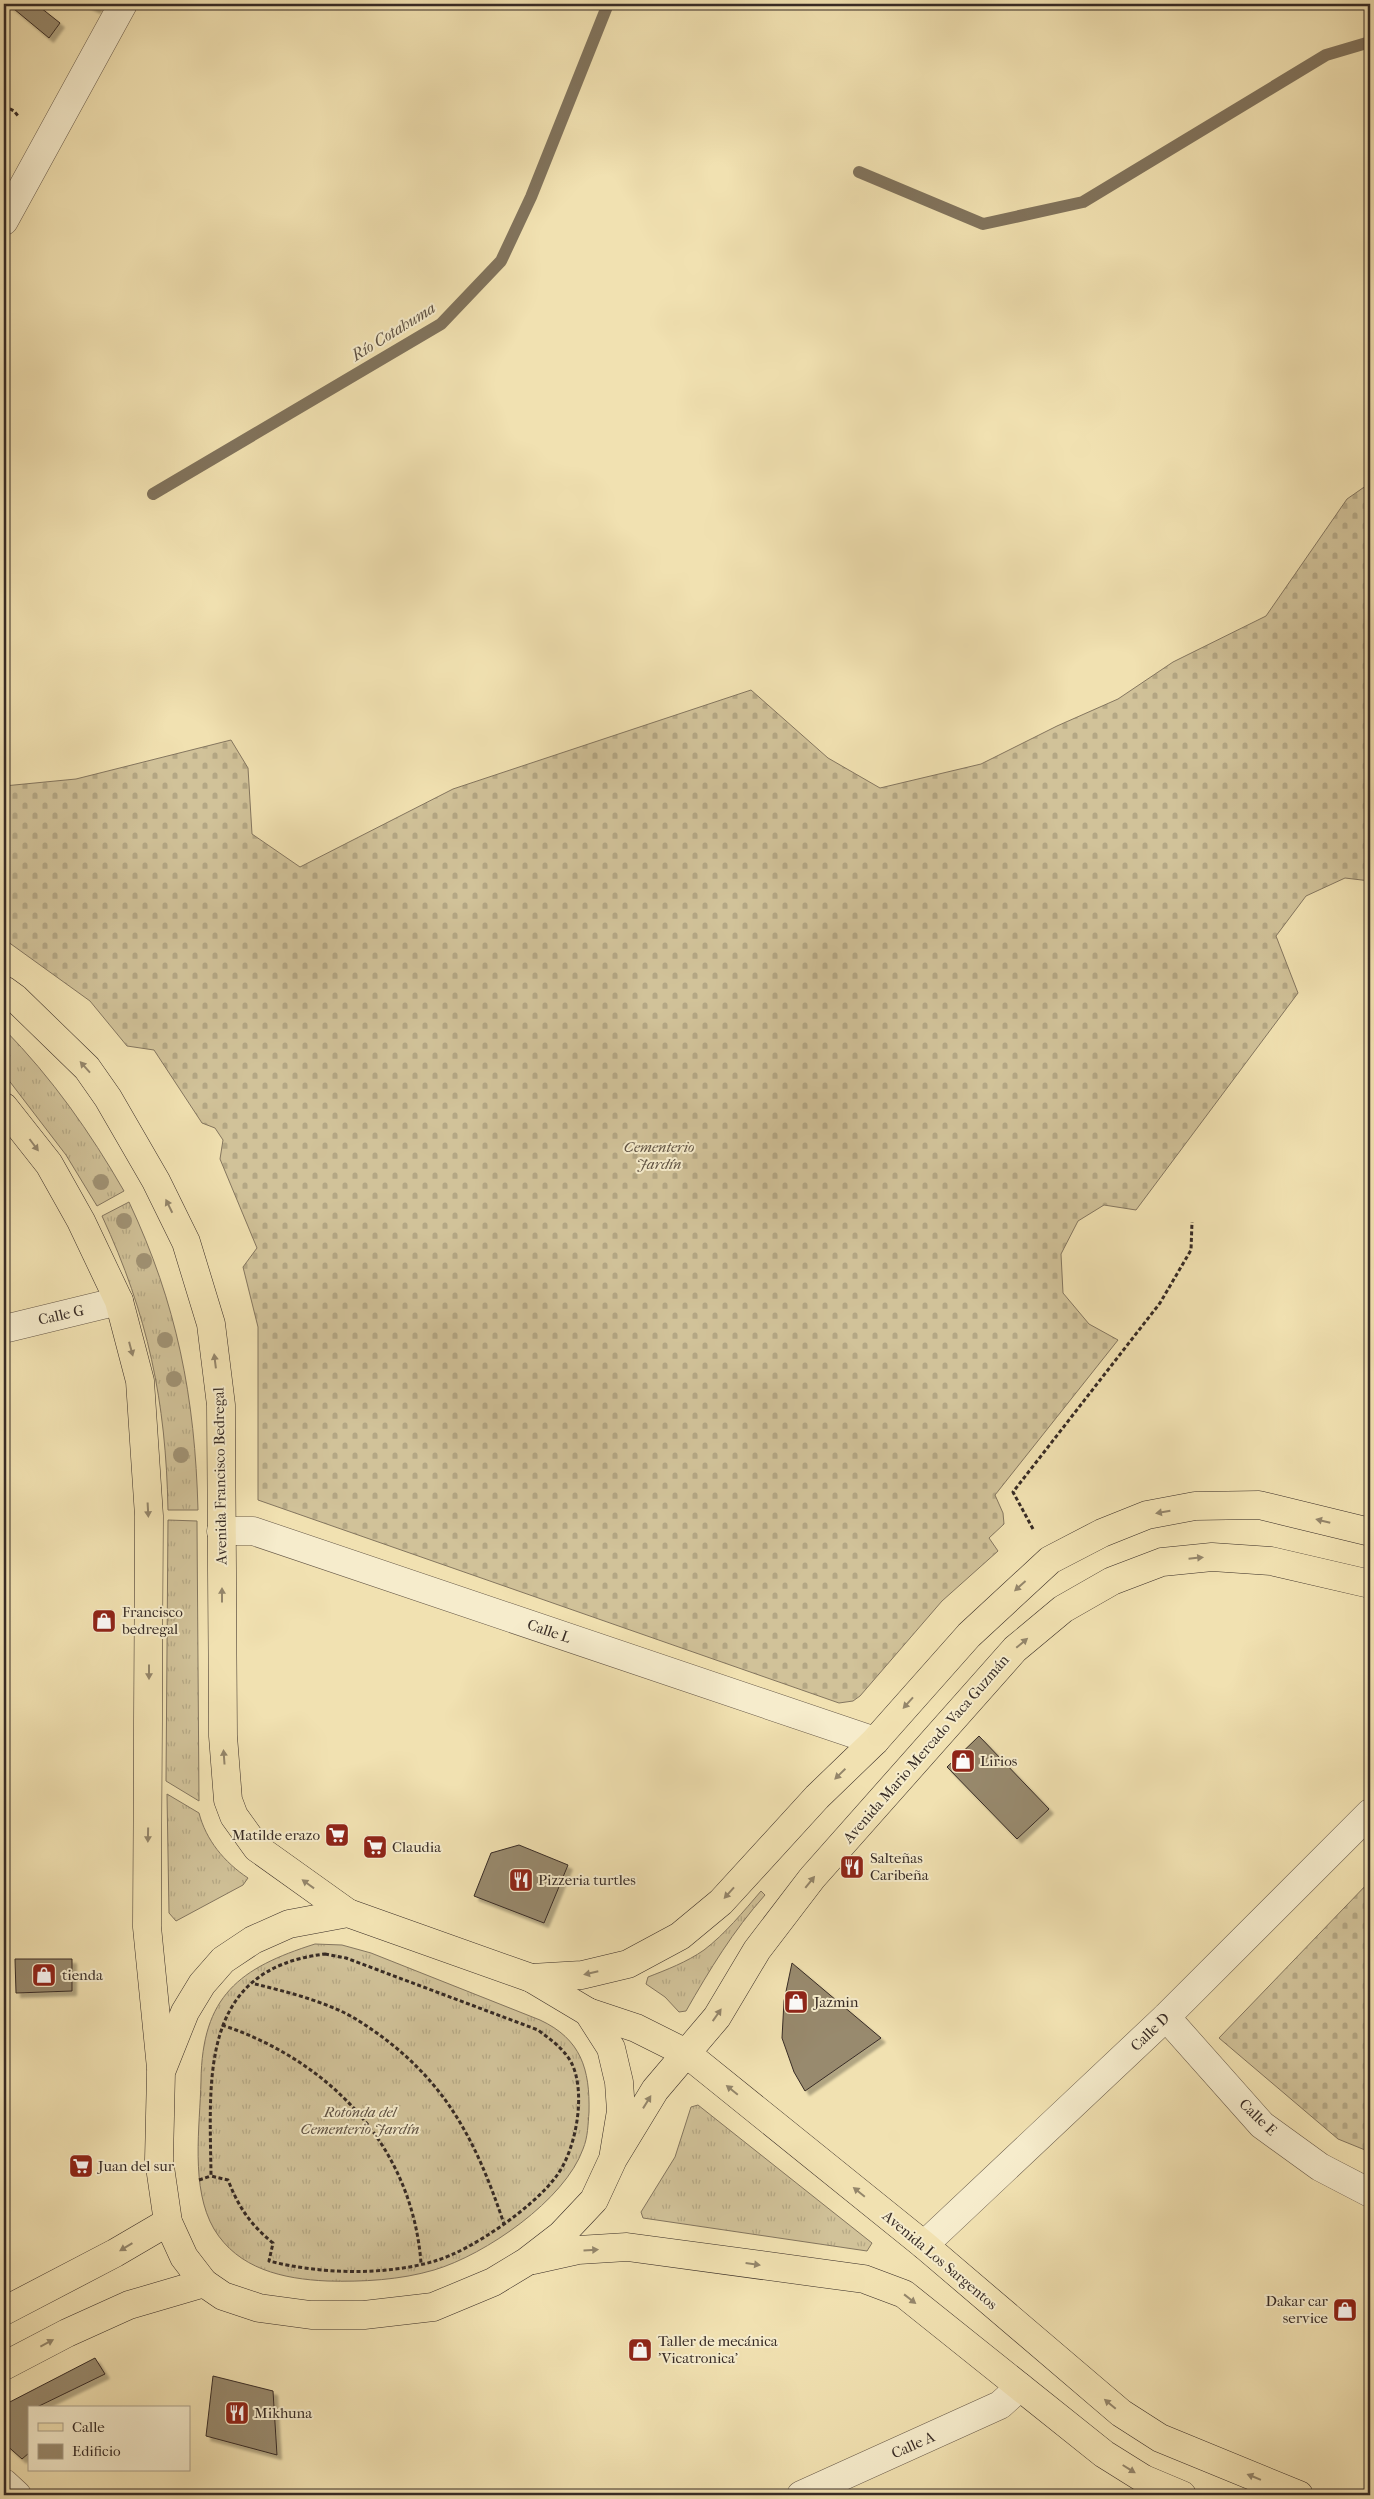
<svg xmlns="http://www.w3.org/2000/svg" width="1374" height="2499" viewBox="0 0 1374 2499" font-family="'IM FELL French Canon',serif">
  <defs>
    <pattern id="grass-tufts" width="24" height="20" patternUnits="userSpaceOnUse" patternTransform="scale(1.25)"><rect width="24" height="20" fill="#d1c299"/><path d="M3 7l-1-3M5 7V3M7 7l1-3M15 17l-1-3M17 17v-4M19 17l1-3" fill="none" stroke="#b4a784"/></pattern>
    <pattern id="cemetery-stones" width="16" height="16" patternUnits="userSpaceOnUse" patternTransform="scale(1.25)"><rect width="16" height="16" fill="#d1c299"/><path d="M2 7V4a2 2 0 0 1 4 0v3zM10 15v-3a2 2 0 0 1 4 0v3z" fill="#b4a784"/></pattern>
    <filter id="shadow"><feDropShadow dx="4.5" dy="4.5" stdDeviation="1" flood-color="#0004"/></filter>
  </defs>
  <rect width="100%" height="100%" fill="#f1e1b1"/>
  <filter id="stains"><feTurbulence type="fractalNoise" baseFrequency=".004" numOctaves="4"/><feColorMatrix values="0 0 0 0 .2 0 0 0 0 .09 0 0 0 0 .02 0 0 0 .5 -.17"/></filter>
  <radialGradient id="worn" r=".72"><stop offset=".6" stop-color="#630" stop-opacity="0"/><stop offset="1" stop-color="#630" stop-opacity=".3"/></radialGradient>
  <g fill="url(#grass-tufts)" stroke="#84765f">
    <path d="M4 1029C52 1078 90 1132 124 1191L97 1206 66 1155 4 1074Z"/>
    <path d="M129 1202C177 1304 195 1397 198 1510H168C166 1401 148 1315 102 1216Z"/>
    <polygon points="168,1520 197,1521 199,1801 166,1781"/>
    <path d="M167 1794 199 1813C206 1840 224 1862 248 1878L243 1885 176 1921 169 1913Z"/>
    <path d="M761 1891 765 1895C733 1931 710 1969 686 2011L679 2012 665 1997 646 1984 648 1977C666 1970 687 1962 704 1950 725 1934 743 1912 761 1891Z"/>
    <path d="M315 1944 342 1945 371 1953 540 2020C581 2039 590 2069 589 2112 588 2124 588 2137 583 2149 565 2200 485 2255 434 2270 400 2280 363 2282 327 2281 283 2279 238 2269 214 2229 190 2188 200 2126 201 2081 202 1996 239 1968 315 1944Z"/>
    <polygon points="698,2105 872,2243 867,2251 643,2218 641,2212 675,2157 691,2107"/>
  </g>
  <g fill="url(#cemetery-stones)" stroke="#84765f">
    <polygon points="1370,483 1370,881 1345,878 1306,896 1276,936 1298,993 1136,1210 1104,1205 1078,1221 1061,1254 1063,1293 1089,1324 1118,1340 995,1495 1003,1513 1004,1524 989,1538 998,1551 942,1601 860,1696 853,1701 839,1703 258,1500 258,1327 243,1267 257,1248 220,1159 223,1140 215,1128 202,1123 154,1050 127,1046 90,1001 4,939 4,786 76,779 231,740 248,768 252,834 300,867 453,789 751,690 828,758 880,788 981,764 1057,726 1118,699 1173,662 1266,616 1347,499"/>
    <polygon points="1370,1881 1370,2152 1338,2139 1219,2038"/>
  </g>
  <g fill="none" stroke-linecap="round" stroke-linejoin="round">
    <g stroke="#81735c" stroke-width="12">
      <polyline points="859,172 983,224 1083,202 1326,55 1370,42"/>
      <polyline points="153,494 441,324 501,261 531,197 608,4"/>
    </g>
  </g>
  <g fill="#988a6e" stroke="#372b25" filter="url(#shadow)">
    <polygon points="8,4 36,4 60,23 49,38"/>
    <polygon points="86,4 99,4 96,9"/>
    <polygon points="979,1736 1049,1809 1017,1839 947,1767"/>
    <polygon points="519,1845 568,1865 544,1923 474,1896 491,1853"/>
    <polygon points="15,1959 72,1959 72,1991 16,1993"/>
    <polygon points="792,1963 881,2038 805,2091 794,2072 782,2038 784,2001"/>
    <polygon points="95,2358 105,2374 35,2408 29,2408 29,2453 22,2459 4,2443 4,2405"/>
    <polygon points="213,2376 273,2391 277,2455 206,2436"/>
  </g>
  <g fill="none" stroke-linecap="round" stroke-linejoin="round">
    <defs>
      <g id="minor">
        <polyline points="4,221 123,4"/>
        <polyline points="4,1329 119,1301"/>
        <polyline points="221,1531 253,1531 875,1741"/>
        <polyline points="1166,2017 1262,2125 1320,2167 1370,2193"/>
        <polyline points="924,2245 1166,2017 1370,1813"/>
        <polyline points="4,2483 17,2495"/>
        <polyline points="801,2495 1000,2405 1020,2387"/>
      </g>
      <g id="major">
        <polyline points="4,990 15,998 87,1068 108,1098 156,1181 186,1242 211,1324 221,1405 223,1736 228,1800 234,1816 257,1848 348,1913"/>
        <polyline points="4,1107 49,1164 81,1221 119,1301 140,1381 149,1516 147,1927 161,2068"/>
        <polyline points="531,1978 582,1975 628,1964 680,1936 721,1902 817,1797 875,1741 969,1635 1050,1560 1102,1533 1147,1515 1195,1506 1259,1505 1370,1532"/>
        <polyline points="588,2012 636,2028 686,2053 924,2245 1121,2413 1160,2438 1299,2495"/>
        <polyline points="613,2159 621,2111 619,2082 611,2048 588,2012 531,1978 348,1913 289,1924 253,1940 223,1960 202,1984 185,2012 161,2072 159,2160 168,2222 184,2257 204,2283 223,2296 259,2308 311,2315 364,2315 433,2307 493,2282 526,2262 561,2235 594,2200 613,2159 655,2090 717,2017 757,1950 812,1878 1015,1649 1063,1609 1112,1581 1162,1562 1212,1557 1271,1561 1370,1584"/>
        <polyline points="533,2260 578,2250 627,2247 864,2279 904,2294 1104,2454 1144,2479 1182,2495"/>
        <polyline points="4,2311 115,2253 168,2222"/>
        <polyline points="4,2366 67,2333 129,2305 204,2283"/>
      </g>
    </defs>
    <use href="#minor" stroke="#665848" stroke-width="29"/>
    <use href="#major" stroke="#372b25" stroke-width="29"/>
    <g stroke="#372b25" stroke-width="3" stroke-dasharray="4 2.5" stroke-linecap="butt">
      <polyline points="4,106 14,111 19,117"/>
      <polyline points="1033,1529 1013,1492 1160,1303 1191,1250 1192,1222"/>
      <path d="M325 1954 346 1958 538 2030C551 2040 563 2048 571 2062 587 2092 576 2152 555 2178 531 2209 472 2250 435 2261 384 2276 320 2274 269 2261L273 2243C250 2224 239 2208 228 2180L211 2176C210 2079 198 1969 325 1954Z"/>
      <path d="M255 1984C288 1992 331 2003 359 2021 441 2073 474 2134 504 2224"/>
      <path d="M222 2025C330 2061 412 2146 421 2263"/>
      <polyline points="199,2180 211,2176"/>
    </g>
    <use href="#minor" stroke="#f6eccc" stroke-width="28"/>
    <use href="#major" stroke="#f1e1b1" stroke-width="28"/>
  </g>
  <g fill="#a09274">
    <circle cx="101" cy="1182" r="8"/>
    <circle cx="124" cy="1221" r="8"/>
    <circle cx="144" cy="1261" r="8"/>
    <circle cx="165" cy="1340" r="8"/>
    <circle cx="174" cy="1379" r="8"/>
    <circle cx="181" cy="1455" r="8"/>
  </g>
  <defs><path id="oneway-solid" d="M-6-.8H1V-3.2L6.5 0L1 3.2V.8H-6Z" transform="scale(1.25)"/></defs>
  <g fill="#94866b">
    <use href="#oneway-solid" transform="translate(85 1067) rotate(-132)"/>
    <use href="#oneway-solid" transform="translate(34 1145) rotate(53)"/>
    <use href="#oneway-solid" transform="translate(169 1206) rotate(-116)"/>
    <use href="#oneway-solid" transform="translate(131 1349) rotate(75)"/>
    <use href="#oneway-solid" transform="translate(215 1361) rotate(-97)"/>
    <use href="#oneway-solid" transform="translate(148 1510) rotate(87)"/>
    <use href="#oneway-solid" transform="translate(1163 1512) rotate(170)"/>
    <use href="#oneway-solid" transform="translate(1323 1521) rotate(-166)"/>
    <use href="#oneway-solid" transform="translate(1196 1558) rotate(-6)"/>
    <use href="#oneway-solid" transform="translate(1020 1586) rotate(138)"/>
    <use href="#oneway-solid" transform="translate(222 1595) rotate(-90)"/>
    <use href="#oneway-solid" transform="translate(1022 1643) rotate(-40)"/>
    <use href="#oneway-solid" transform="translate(149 1672) rotate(90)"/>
    <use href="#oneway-solid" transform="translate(908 1703) rotate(132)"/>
    <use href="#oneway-solid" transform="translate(224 1757) rotate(-94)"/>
    <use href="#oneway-solid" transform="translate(840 1774) rotate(136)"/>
    <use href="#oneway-solid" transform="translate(148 1835) rotate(91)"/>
    <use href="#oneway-solid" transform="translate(810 1882) rotate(-51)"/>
    <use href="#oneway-solid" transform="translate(308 1884) rotate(-144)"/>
    <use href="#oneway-solid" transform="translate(729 1893) rotate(132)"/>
    <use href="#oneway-solid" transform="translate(591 1973) rotate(167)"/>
    <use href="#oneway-solid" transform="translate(717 2015) rotate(-55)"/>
    <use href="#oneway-solid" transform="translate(732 2090) rotate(-141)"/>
    <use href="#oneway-solid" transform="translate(647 2102) rotate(-58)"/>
    <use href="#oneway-solid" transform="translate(859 2192) rotate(-141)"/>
    <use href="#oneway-solid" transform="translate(126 2247) rotate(149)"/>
    <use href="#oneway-solid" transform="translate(591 2250) rotate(-3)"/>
    <use href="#oneway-solid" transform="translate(753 2264) rotate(8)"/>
    <use href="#oneway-solid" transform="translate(910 2299) rotate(38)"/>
    <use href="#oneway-solid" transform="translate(47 2343) rotate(-28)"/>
    <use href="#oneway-solid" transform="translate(1110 2404) rotate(-140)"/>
    <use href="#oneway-solid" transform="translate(1129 2469) rotate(32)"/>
    <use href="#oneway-solid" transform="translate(1254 2477) rotate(-158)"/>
  </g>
  <defs>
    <symbol id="shop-square" viewBox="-11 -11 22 22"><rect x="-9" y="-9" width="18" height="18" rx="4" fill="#8f2418" stroke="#f6eccc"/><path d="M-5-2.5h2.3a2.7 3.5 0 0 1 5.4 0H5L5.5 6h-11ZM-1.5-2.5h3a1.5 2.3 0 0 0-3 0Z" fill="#fff"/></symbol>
    <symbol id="supermarket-square" viewBox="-11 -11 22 22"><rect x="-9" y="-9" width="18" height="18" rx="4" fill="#8f2418" stroke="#f6eccc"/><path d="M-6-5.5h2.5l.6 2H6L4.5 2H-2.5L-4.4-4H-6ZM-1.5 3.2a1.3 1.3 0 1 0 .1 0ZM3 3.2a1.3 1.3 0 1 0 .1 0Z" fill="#fff"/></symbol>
    <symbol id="restaurant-square" viewBox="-11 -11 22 22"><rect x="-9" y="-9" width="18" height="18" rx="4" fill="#8f2418" stroke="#f6eccc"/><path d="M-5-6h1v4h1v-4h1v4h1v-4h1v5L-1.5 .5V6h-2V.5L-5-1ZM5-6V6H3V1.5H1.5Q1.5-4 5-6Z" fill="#fff"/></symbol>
  </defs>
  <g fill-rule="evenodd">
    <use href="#shop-square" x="90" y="1607" width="28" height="28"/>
    <use href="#shop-square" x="949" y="1747" width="28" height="28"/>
    <use href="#supermarket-square" x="323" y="1821" width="28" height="28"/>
    <use href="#supermarket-square" x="361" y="1833" width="28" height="28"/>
    <use href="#restaurant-square" x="838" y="1853" width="28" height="28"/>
    <use href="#restaurant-square" x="507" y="1866" width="28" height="28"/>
    <use href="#shop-square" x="30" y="1961" width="28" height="28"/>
    <use href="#shop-square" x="782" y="1988" width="28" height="28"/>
    <use href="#supermarket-square" x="67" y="2152" width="28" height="28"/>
    <use href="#shop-square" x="1331" y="2296" width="28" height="28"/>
    <use href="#shop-square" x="626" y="2336" width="28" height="28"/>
    <use href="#restaurant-square" x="223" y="2399" width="28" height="28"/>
  </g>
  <g text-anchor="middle" stroke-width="4" stroke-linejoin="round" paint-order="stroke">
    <g font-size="15" font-style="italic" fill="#5e5142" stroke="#f6eccc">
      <text x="659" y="1152">Cementerio<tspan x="659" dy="17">Jardín</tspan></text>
      <text x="360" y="2117">Rotonda del<tspan x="360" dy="17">Cementerio Jardín</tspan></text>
    </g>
    <g font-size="15" fill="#372b25" stroke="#f6eccc">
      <text transform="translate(61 1315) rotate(-13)" y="5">Calle G</text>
      <text transform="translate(220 1476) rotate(-91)" y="5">Avenida Francisco Bedregal</text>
      <text transform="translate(549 1631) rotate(19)" y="5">Calle L</text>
      <text transform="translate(926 1749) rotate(-49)" y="5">Avenida Mario Mercado Vaca Guzmán</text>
      <text transform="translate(1150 2032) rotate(-44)" y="5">Calle D</text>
      <text transform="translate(1258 2117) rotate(44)" y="5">Calle E</text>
      <text transform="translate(940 2260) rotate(40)" y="5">Avenida Los Sargentos</text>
      <text transform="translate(913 2445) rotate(-24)" y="5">Calle A</text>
    </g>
    <g font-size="15" fill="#372b25" stroke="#f6eccc" text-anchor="start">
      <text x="122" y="1617">Francisco<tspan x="122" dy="17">bedregal</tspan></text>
      <text x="980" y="1766">Lirios</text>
      <text x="320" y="1840" text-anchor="end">Matilde erazo</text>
      <text x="392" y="1852">Claudia</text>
      <text x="870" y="1863">Salteñas<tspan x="870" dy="17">Caribeña</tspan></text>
      <text x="538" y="1885">Pizzeria turtles</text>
      <text x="62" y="1980">tienda</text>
      <text x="814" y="2007">Jazmin</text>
      <text x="98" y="2171">Juan del sur</text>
      <text x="1328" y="2306" text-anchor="end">Dakar car<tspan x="1328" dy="17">service</tspan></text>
      <text x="658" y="2346">Taller de mecánica<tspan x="658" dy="17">'Vicatronica'</tspan></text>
      <text x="254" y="2418">Mikhuna</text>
    </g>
    <g font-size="16" font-style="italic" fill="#5c4f41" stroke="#f6eccc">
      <text transform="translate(393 331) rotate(-32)" y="6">Río Cotahuma</text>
    </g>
  </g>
  <rect width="1374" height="2499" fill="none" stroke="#f1e1b1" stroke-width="20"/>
  <rect x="5" y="5" width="1364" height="2489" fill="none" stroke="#372b25" stroke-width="2.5"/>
  <rect x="10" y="10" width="1354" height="2479" fill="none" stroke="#372b25"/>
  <rect x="28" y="2406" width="162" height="65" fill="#f6eccc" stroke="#aa9f89"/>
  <rect x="38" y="2423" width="25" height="8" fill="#f1e1b1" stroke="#aa9f89"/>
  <text x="72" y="2432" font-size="15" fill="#372b25">Calle</text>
  <rect x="38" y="2444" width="25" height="15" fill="#988a6e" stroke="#aa9f89"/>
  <text x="72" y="2456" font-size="15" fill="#372b25">Edificio</text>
  <rect width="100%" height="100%" filter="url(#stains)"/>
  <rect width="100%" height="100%" fill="url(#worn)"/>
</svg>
